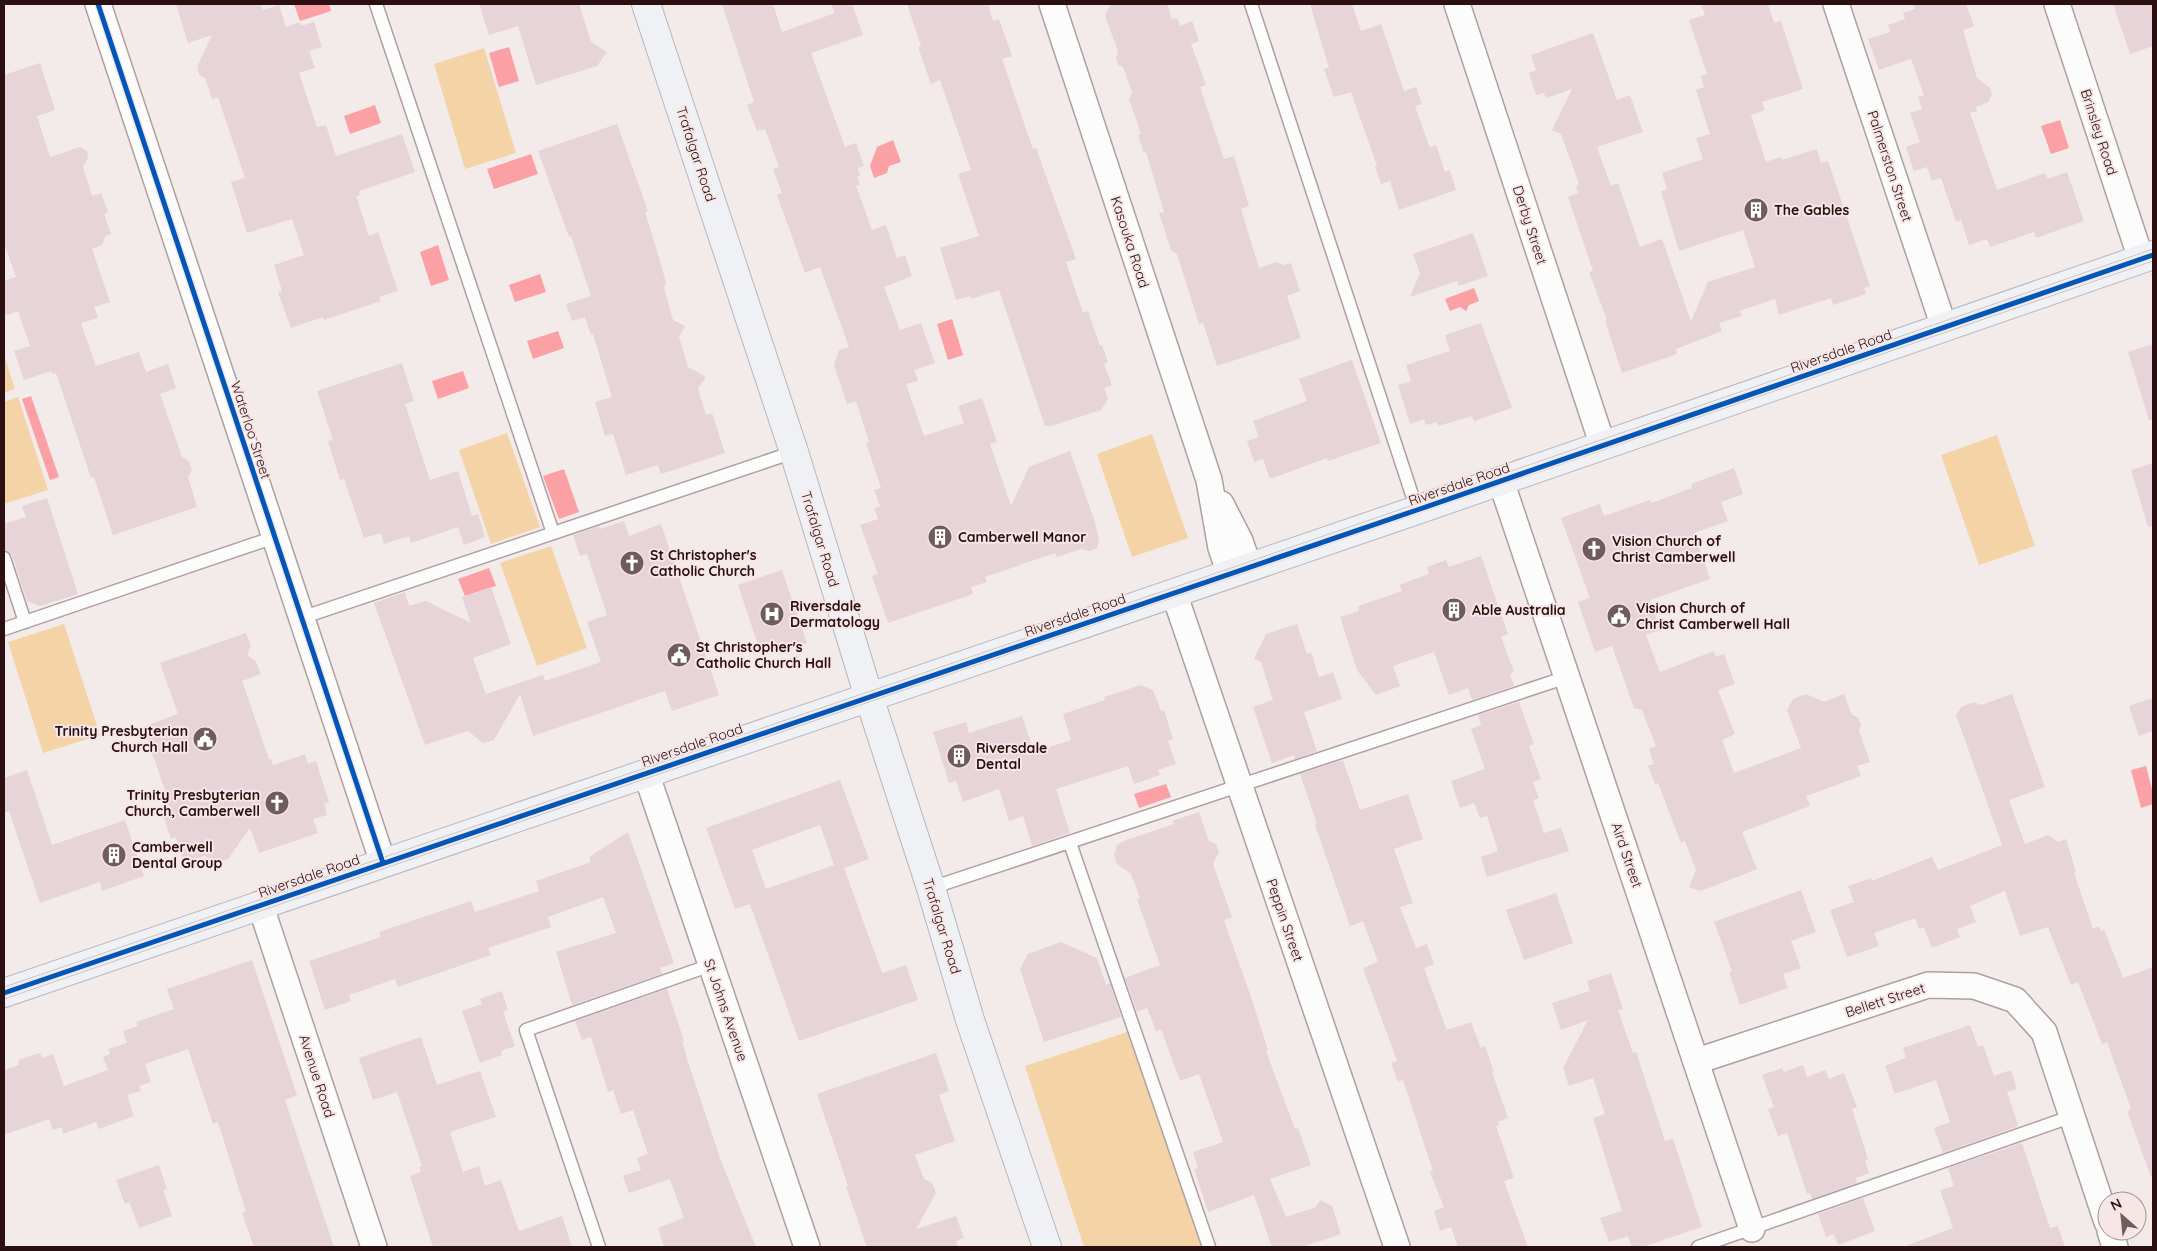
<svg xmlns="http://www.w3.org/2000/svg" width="2157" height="1251" viewBox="0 0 2157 1251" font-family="Quicksand,sans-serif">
  <rect width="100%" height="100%" fill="#f3eaea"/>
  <g fill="#f4d4a7">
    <polygon points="484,48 516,153 465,169 434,64"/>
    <polygon points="4,355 15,389 4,393"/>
    <polygon points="18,397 48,490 4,504 4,402"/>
    <polygon points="507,433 540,527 491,544 459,450"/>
    <polygon points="1152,434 1188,538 1132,557 1097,454"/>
    <polygon points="1997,435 2035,546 1979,565 1941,455"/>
    <polygon points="551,546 587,648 537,666 500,563"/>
    <polygon points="64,624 100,735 43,753 8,642"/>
    <polygon points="1133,1030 1205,1247 1084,1247 1025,1066"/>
  </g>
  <g fill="#fba0a5">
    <polygon points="294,4 329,4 331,11 300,21"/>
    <polygon points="509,47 519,81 499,87 489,53"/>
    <polygon points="375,105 381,123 350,134 344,116"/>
    <polygon points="2060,120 2069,148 2051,154 2041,126"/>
    <polygon points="893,140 901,162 889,166 887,173 874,178 870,166 877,147"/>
    <polygon points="531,154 538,174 494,189 487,169"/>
    <polygon points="438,245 449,280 431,286 420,252"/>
    <polygon points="540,274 546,292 515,302 509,285"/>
    <polygon points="1474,288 1479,301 1469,305 1466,311 1460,307 1450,311 1445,299"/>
    <polygon points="952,319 963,355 948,360 937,324"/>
    <polygon points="558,331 564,348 533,359 527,341"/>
    <polygon points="463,371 469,388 438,399 432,381"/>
    <polygon points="31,396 59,477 50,480 22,399"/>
    <polygon points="564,469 579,512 559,519 543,476"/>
    <polygon points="489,568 496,586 465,596 458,579"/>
    <polygon points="2146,766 2153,793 2153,804 2141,808 2131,770"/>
    <polygon points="1166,784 1171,797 1139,808 1134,794"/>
  </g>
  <g fill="#e7d4d8" fill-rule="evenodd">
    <polygon points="176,4 261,4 263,10 279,5 286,27 300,22 301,26 314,22 322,47 309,51 315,68 299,73 317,127 326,125 336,156 402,134 415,172 359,191 360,195 356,196 369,236 378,232 398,291 379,297 381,301 324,320 323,317 291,328 278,293 282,291 274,265 304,255 292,219 247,233 231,182 245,178 218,97 212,99 205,78 199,75 197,67 212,35 188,43"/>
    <polygon points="479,4 579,4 591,42 607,52 597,66 536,85 518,26 489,35"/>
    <polygon points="722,4 773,4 782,32 835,13 831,4 852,4 863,35 811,53 845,147 856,143 864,166 858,168 860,176 857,177 860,185 856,186 872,230 886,225 897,258 905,255 912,276 884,287 900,330 921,323 935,363 914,370 918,381 906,384 924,436 964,423 958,406 982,398 997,442 990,444 1011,506 1029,467 1070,451 1095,522 1099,540 1097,548 1089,551 1081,549 1057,557 1055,553 985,577 987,582 971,587 973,594 888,623 872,576 878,574 860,525 878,519 874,508 880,506 874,490 881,488 866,443 869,442 856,401 847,404 834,365 839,350 849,347 820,267 805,273 777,195 782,193 773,169 779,167 765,129 757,131 747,105 754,102"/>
    <polygon points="907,4 988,4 993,21 999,19 1012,56 1002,59 1033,149 1036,148 1076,259 1066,262 1083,313 1088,311 1100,346 1102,345 1108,362 1104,364 1112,385 1104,388 1108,399 1101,410 1048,427 1050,425 1045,426 999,290 971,299 970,296 956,300 940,248 979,236 958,174 971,170 940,80 931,84 918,47 921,46"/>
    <polygon points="1110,4 1167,4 1172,19 1177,18 1180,26 1192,21 1199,41 1191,44 1206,85 1200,87 1224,159 1234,156 1249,206 1241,209 1259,268 1277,262 1284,265 1291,263 1300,291 1287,296 1301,338 1217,366 1203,323 1199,324 1177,254 1171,250 1159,213 1164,212 1146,152 1144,153 1138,135 1141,134 1129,99 1132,92 1123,67 1118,65 1116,58 1118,51 1105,16"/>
    <polygon points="1310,4 1352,4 1361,31 1381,24 1404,91 1416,87 1422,104 1415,106 1430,148 1436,145 1445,172 1450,170 1456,190 1399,210 1390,181 1381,184 1375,167 1377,166 1351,92 1334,97 1324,69 1329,68"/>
    <polygon points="1701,4 1768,4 1774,23 1781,21 1803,89 1762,102 1765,110 1751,115 1766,162 1781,157 1782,160 1817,149 1821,163 1828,161 1870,286 1864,288 1866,294 1833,305 1831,298 1779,315 1775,299 1740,311 1742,316 1719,323 1722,331 1676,349 1677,354 1622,373 1605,321 1607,320 1589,272 1593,271 1568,197 1578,193 1576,186 1579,184 1561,134 1552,130 1572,89 1546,98 1544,93 1536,95 1529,73 1536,70 1531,55 1593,33 1617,100 1630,95 1643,132 1597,147 1611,186 1618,183 1640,247 1662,239 1691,321 1708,282 1755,267 1743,230 1679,251 1661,191 1667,189 1662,173 1703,159 1696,138 1710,134 1696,90 1704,87 1701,76 1707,74 1689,20 1705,15"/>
    <polygon points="1913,4 1966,4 1974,26 1963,30 1977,78 1990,88 1992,95 1988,102 1976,107 1977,111 1970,113 1997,190 2045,173 2047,179 2067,172 2084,221 2036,238 2034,232 1990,247 1987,239 1969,245 1961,220 1956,222 1941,178 1932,181 1927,167 1914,171 1906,147 1920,142 1910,113 1922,109 1918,97 1924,95 1911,59 1879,70 1868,39 1890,32 1888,25 1905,19 1903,13 1915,9"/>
    <polygon points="2113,4 2153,4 2153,46 2130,54"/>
    <polygon points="40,63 55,110 37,116 50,157 80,147 87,151 88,158 83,167 92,196 101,193 108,212 104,214 111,234 105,236 102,245 92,249 110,302 94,307 98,318 81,323 96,366 139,352 146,372 168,364 176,388 160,394 182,457 188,460 192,470 188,477 197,507 113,535 94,477 91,478 56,373 52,374 51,371 24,380 14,351 30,346 18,311 4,316 4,281 16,277 4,243 4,75"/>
    <polygon points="617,124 648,211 645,212 661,264 666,283 664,288 673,320 685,326 679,337 688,367 706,377 698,389 706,415 712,413 725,453 661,474 658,465 626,475 613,434 605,436 595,402 612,397 593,334 591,335 585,317 572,321 566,304 591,296 571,236 569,237 538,151"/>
    <polygon points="1473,233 1488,276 1459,286 1457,281 1410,297 1420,273 1413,254"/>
    <polygon points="1481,323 1512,408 1474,421 1472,416 1438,426 1437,422 1426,425 1424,419 1410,424 1398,385 1411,381 1406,365 1450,351 1445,335"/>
    <polygon points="2153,344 2153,420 2149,420 2128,352"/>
    <polygon points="1352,360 1381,443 1328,461 1327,458 1270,479 1263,459 1254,462 1247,441 1259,437 1253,421 1307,401 1299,379"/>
    <polygon points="402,363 414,401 405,404 430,480 458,471 472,516 478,514 485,537 464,545 458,527 411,543 409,536 384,544 381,533 364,538 344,479 340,480 328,441 333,440 317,391"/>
    <polygon points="2153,463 2153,526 2148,527 2131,470"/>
    <polygon points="1734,468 1743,494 1721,502 1728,521 1694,533 1710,579 1650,600 1660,630 1646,635 1660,672 1714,651 1716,657 1724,654 1735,684 1718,690 1735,734 1722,740 1734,773 1801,748 1787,710 1793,699 1806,694 1824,702 1844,694 1852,715 1858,717 1861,725 1859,731 1870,762 1857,766 1861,776 1806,796 1810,806 1742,832 1757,869 1701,891 1689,887 1696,870 1685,841 1681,843 1658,783 1655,784 1648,766 1654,764 1649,749 1656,746 1642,710 1634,708 1612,646 1595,652 1578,602 1590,598 1561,518 1600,504 1604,516 1650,500 1651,503 1692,488 1691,484"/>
    <polygon points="47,498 78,594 40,606 27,601 12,555 9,552 4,550 4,524 26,517 22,506"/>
    <polygon points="624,521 629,536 661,524 719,695 672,711 665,691 533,736 520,694 494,740 483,743 468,731 425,745 374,603 405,592 409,606 426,601 471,623 462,597 491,587 511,644 473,658 486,694 543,675 545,681 601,662 587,622 607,615 587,554 580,556 573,535 599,526 600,529"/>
    <polygon points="1481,556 1508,634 1501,637 1514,672 1510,674 1514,686 1472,700 1468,688 1449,695 1434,652 1393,666 1400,686 1376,695 1357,670 1340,617 1359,611 1358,606 1402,591 1399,585 1429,574 1427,567 1446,560 1449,567"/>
    <polygon points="782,570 807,643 778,653 776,649 761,654 738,585"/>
    <polygon points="1297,624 1307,654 1311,652 1319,677 1333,672 1342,699 1304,712 1317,751 1295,759 1294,755 1272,763 1253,707 1273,700 1261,662 1254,659 1266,634"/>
    <polygon points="246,633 251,646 247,655 256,662 261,674 242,681 269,759 271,759 273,765 305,754 308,764 316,761 329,802 324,804 327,815 313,819 318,833 259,853 250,828 228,859 220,862 204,856 184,863 176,837 171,839 163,815 171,812 165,796 167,796 143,727 178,714 160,663"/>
    <polygon points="1141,685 1153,690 1161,711 1164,710 1173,739 1168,741 1176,764 1158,770 1160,775 1134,784 1128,766 1056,789 1070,833 1032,846 1023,816 1009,821 999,789 963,802 956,781 949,783 933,732 966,722 969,733 1022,716 1034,752 1071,740 1063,714 1105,700 1104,697"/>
    <polygon points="2012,694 2045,787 2009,800 2025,844 2048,835 2058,842 2066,839 2076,872 2074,873 2093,929 2099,926 2101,931 2104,929 2123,978 2153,967 2153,1177 2151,1177 2127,1111 2131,1109 2107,1042 2102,1044 2078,982 2071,985 2048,927 2020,936 2005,891 1970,906 1976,922 1957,929 1960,937 1932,948 1924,927 1919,929 1915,918 1874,933 1879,946 1847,957 1830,910 1854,902 1848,886 1871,878 1872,881 1932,857 1938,870 2002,845 1956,715 1961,707 1974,702 1981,705"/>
    <polygon points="2153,698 2153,731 2139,736 2129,706"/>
    <polygon points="1519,702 1534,744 1529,746 1541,779 1533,782 1539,798 1533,800 1544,833 1561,828 1569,851 1487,877 1481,857 1498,851 1487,816 1480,818 1474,803 1460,808 1451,781 1485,769 1471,729 1481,725 1478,715"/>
    <polygon points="1343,760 1360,810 1408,794 1423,839 1394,849 1413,903 1400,907 1416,948 1427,944 1434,964 1424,968 1447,1030 1471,1022 1481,1048 1485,1046 1494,1072 1492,1072 1508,1118 1498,1122 1499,1125 1496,1126 1514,1178 1504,1181 1528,1247 1458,1247 1451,1227 1440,1231 1434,1211 1444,1207 1430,1172 1433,1171 1403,1080 1398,1082 1391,1063 1397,1061 1363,968 1378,962 1363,921 1350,926 1315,825 1317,824 1300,774"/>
    <polygon points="27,770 52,845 125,820 144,876 102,891 100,882 40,903 9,811 4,813 4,778"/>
    <path d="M840 780 869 859 844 868 882 973 906 965 918 1000 799 1041 750 904 735 909 706 828ZM820 825 834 865 766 889 752 850Z"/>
    <polygon points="1199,812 1209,841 1216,844 1219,852 1213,864 1232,917 1224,920 1252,1000 1268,1050 1266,1051 1295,1129 1298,1128 1311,1165 1270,1179 1286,1217 1316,1207 1320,1200 1332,1206 1341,1234 1302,1247 1272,1247 1254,1195 1208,1212 1194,1169 1198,1168 1193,1152 1223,1142 1199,1074 1180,1081 1161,1029 1156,1031 1147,1008 1137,1012 1125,978 1160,965 1137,899 1140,898 1131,874 1117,864 1114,855 1117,845 1124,841 1174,824 1172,821"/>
    <polygon points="628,832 674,963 660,968 662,974 572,1005 556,952 616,933 603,897 548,917 551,927 488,948 491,955 398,987 395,979 349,995 351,1001 325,1010 309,961 381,937 379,932 471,901 475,912 539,891 536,881 591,862 589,857"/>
    <polygon points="1801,890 1816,932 1791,941 1801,968 1783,974 1788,988 1740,1005 1729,972 1732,971 1714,922"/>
    <polygon points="1556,893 1573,943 1524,960 1506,910"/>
    <polygon points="1061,942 1097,958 1106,985 1110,983 1121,1017 1044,1042 1020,969 1028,954"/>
    <polygon points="252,960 297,1095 285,1100 334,1247 254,1247 242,1213 246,1212 218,1122 213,1124 188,1049 145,1064 151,1082 139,1086 141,1091 127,1095 134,1116 99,1129 96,1122 63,1134 62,1127 53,1130 49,1119 4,1135 4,1070 19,1065 18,1060 40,1053 42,1058 53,1054 64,1086 108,1070 103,1057 110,1054 108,1049 127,1043 123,1031 138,1026 136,1022 174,1009 167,989"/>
    <polygon points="1611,973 1623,1009 1618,1010 1633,1053 1636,1052 1665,1141 1673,1139 1702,1227 1642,1247 1632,1247 1628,1236 1609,1242 1600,1218 1622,1211 1593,1118 1605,1114 1593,1078 1569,1086 1563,1068 1588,1020 1561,1030 1552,1003 1590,991 1587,981"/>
    <polygon points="667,989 684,1041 682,1041 688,1062 721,1161 756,1247 664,1247 658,1228 684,1218 670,1179 629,1193 623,1176 641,1170 637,1158 648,1154 633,1110 621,1114 613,1090 608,1092 591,1037 582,1040 575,1021"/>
    <polygon points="502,991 508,1010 503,1012 515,1046 501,1051 502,1055 480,1063 462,1011 482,1004 480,999"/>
    <polygon points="1970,1025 1978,1047 1983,1045 1994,1076 2011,1070 2017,1089 2007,1092 2018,1125 2016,1127 1943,1153 1934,1128 1950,1122 1936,1080 1895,1094 1885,1066 1906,1058 1903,1048"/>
    <polygon points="421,1037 437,1085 480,1071 496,1117 450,1132 463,1172 479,1166 485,1186 501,1180 519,1231 562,1216 572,1247 433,1247 410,1176 421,1172 419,1167 422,1166 397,1092 373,1100 359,1058"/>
    <polygon points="936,1053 949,1091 939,1095 955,1141 915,1155 924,1179 932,1183 936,1193 916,1229 956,1216 964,1238 956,1241 958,1247 872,1247 866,1245 863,1236 846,1186 848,1186 817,1094"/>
    <polygon points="1803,1065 1807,1077 1825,1070 1829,1079 1844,1073 1857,1107 1852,1109 1868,1159 1865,1160 1869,1173 1856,1178 1857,1183 1812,1199 1810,1193 1807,1194 1787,1133 1778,1136 1768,1109 1774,1107 1762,1075 1782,1068 1784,1072"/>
    <polygon points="2022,1143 2050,1228 2058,1226 2065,1247 1908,1247 1908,1245 1953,1228 1940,1190 1954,1186 1948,1168"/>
    <polygon points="159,1165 167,1189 163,1190 172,1216 139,1228 129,1202 125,1204 116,1180"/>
    <polygon points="1863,1198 1875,1231 1838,1245 1834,1234 1826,1237 1818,1214"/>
  </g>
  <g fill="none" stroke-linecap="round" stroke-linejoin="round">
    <defs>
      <g id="lane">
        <polyline points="376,4 553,533"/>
        <polyline points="1251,4 1417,510"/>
        <polyline points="4,558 25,622"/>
        <polyline points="301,618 794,452"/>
        <polyline points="4,629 275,537"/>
        <polyline points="1070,843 1209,1247"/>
        <polyline points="931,888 1567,677"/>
        <polyline points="599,1247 526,1030 711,965"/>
        <polyline points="1698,1247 2073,1116"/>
      </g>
      <g id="street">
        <polyline points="98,4 383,863"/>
        <polyline points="1052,4 1209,480 1221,548 1230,574"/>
        <polyline points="1457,4 1603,446"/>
        <polyline points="1836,4 1944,327"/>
        <polyline points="2057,4 2141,259"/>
        <polyline points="1501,481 1752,1229"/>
        <polyline points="1221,504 1240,541 1249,567"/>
        <polyline points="1174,593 1397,1247"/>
        <polyline points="646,773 807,1247"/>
        <polyline points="260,904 374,1247"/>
        <polyline points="1697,1061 1928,985 1974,986 2015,1000 2044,1032 2107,1222"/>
        <polyline points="2110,1231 2115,1247"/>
      </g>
      <g id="primary">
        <polyline points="646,4 794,452 869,697 931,888 970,1020 1047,1247"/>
        <polyline points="4,993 1417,510 2153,255"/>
      </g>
    </defs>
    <use href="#lane" stroke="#b09f9f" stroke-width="15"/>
    <use href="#street" stroke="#b09f9f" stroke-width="28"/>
    <use href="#primary" stroke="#b8b6bd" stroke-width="30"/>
    <use href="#lane" stroke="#fdfcfc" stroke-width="12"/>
    <use href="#street" stroke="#fdfcfc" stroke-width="25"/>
    <use href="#primary" stroke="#f0f1f4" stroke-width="28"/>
    <g stroke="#c9c5c5" stroke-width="1">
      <polyline points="4,987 1228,569 2153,249"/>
      <polyline points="4,999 2153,261"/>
    </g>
    <defs>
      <g id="cycleway">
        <polyline points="98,4 383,863"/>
        <polyline points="4,993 1417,510 2153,255"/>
      </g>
    </defs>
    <use href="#cycleway" stroke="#f7e6e6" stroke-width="8"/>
    <use href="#cycleway" stroke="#0057b8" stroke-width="5"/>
  </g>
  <defs>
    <symbol id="building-disc" viewBox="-11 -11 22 22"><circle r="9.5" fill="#715c5d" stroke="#f7e6e6"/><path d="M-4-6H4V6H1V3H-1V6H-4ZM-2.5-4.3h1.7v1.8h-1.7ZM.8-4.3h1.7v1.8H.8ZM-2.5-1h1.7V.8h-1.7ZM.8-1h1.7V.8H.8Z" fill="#fff"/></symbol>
    <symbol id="church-disc" viewBox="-11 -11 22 22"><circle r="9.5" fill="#715c5d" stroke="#f7e6e6"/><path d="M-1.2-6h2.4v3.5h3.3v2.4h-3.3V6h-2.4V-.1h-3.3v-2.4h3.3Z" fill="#fff"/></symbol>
    <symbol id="hospital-disc" viewBox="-11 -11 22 22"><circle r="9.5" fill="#715c5d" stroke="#f7e6e6"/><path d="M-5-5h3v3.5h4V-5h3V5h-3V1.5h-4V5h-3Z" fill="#fff"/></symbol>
    <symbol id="civic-disc" viewBox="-11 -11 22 22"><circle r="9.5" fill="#715c5d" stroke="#f7e6e6"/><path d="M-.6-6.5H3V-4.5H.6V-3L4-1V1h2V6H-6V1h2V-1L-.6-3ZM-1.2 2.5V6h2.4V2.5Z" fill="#fff"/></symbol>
  </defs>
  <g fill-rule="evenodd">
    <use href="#building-disc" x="1742" y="196" width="28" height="28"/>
    <use href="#building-disc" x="926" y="523" width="28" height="28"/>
    <use href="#church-disc" x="1580" y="535" width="28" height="28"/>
    <use href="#church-disc" x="618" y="549" width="28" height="28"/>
    <use href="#building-disc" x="1440" y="596" width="28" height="28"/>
    <use href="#hospital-disc" x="758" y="600" width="28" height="28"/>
    <use href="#civic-disc" x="1605" y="602" width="28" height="28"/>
    <use href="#civic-disc" x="665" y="641" width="28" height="28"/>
    <use href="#civic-disc" x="191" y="725" width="28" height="28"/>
    <use href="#building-disc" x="945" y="742" width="28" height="28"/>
    <use href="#church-disc" x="263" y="789" width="28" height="28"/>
    <use href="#building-disc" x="100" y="841" width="28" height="28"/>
  </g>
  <g text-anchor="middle" stroke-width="4" stroke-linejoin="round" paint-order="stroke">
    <g font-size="14" fill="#2b0f11" stroke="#f7e6e6">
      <text transform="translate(2099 132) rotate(72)" y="5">Brinsley Road</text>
      <text transform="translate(696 154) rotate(72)" y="5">Trafalgar Road</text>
      <text transform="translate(1890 166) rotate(72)" y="5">Palmerston Street</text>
      <text transform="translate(1530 225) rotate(72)" y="5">Derby Street</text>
      <text transform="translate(1130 242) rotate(72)" y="5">Kasouka Road</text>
      <text transform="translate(1841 351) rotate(-19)" y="5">Riversdale Road</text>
      <text transform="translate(251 430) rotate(72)" y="5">Waterloo Street</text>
      <text transform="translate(1459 484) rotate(-19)" y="5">Riversdale Road</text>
      <text transform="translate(820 539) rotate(73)" y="5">Trafalgar Road</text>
      <text transform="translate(1075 615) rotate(-19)" y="5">Riversdale Road</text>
      <text transform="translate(692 745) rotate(-19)" y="5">Riversdale Road</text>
      <text transform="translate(1627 855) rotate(71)" y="5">Aird Street</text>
      <text transform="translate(309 876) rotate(-19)" y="5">Riversdale Road</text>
      <text transform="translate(1285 920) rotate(71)" y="5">Peppin Street</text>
      <text transform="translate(942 926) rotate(73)" y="5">Trafalgar Road</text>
      <text transform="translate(1885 1000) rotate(-18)" y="5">Bellett Street</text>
      <text transform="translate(726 1010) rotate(71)" y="5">St Johns Avenue</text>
      <text transform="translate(317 1076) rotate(72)" y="5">Avenue Road</text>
    </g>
    <g font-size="14" font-weight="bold" fill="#2b0f11" stroke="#f7e6e6" text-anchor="start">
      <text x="1774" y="215">The Gables</text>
      <text x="958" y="542">Camberwell Manor</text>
      <text x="1612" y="546">Vision Church of<tspan x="1612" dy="16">Christ Camberwell</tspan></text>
      <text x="650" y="560">St Christopher's<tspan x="650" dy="16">Catholic Church</tspan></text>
      <text x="790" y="611">Riversdale<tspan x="790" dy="16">Dermatology</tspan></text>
      <text x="1636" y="613">Vision Church of<tspan x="1636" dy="16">Christ Camberwell Hall</tspan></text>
      <text x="1472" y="615">Able Australia</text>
      <text x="696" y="652">St Christopher's<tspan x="696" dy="16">Catholic Church Hall</tspan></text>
      <text x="188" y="736" text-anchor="end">Trinity Presbyterian<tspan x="188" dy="16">Church Hall</tspan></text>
      <text x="976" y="753">Riversdale<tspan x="976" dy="16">Dental</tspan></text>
      <text x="260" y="800" text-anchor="end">Trinity Presbyterian<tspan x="260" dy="16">Church, Camberwell</tspan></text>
      <text x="132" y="852">Camberwell<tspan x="132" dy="16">Dental Group</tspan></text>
    </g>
  </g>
  <rect width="2157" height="1251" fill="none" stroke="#2b0f11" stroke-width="10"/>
  <g transform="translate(2122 1216) rotate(333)"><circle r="24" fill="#f7e6e6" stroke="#a59091"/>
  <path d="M0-4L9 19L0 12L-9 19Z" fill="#715c5d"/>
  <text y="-8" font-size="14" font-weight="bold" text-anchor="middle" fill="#2b0f11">N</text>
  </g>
</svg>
